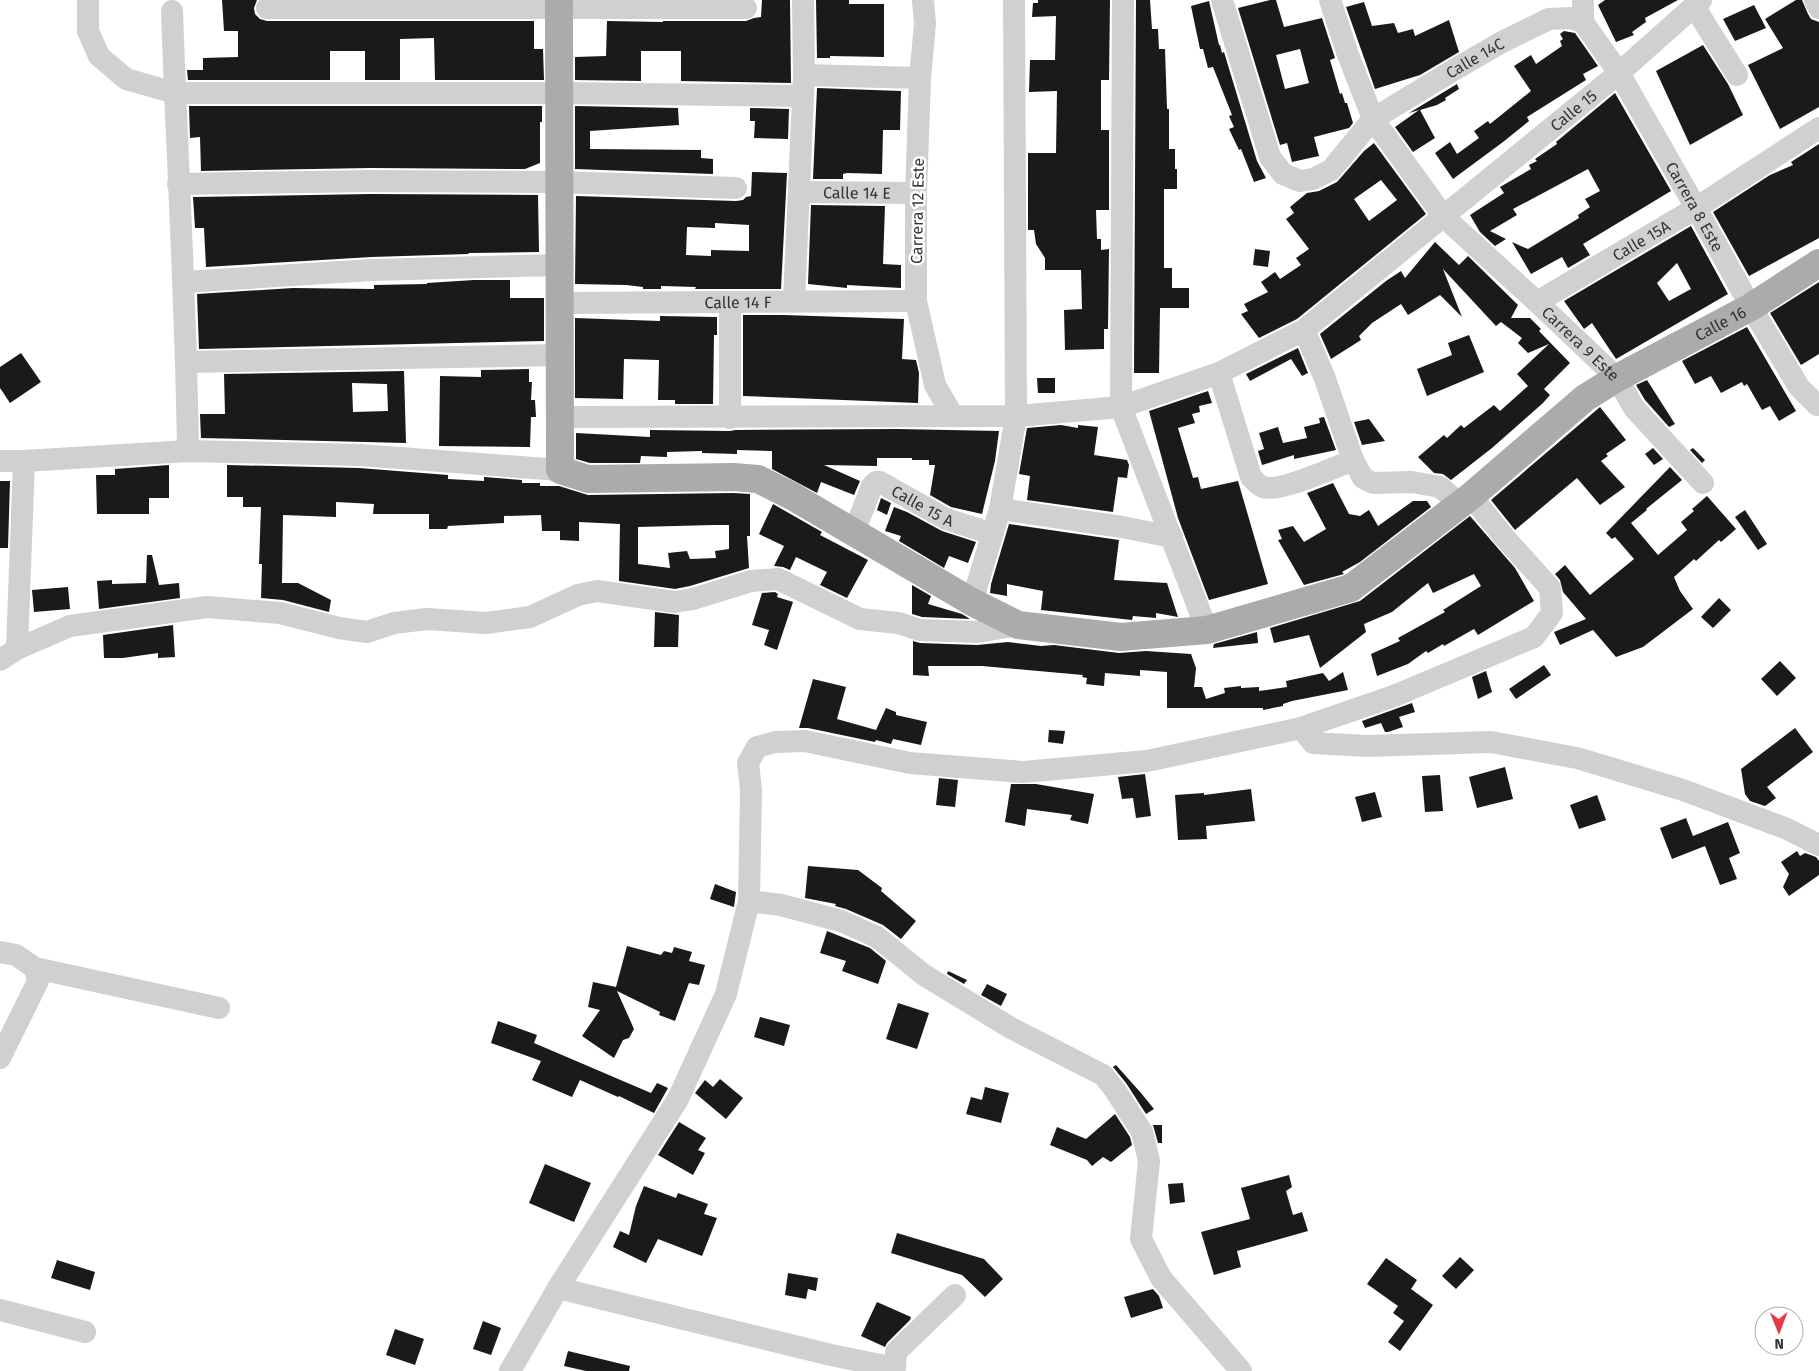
<svg xmlns="http://www.w3.org/2000/svg" width="1819" height="1371" viewBox="0 0 1819 1371" font-family="'Fira Sans',sans-serif">
  <rect width="100%" height="100%" fill="#fff"/>
  <g fill="#1a1a1a" fill-rule="evenodd">
    <polygon points="222,0 257,0 254,8 255,14 260,19 267,21 534,21 534,49 543,49 544,80 435,80 434,38 400,39 400,80 365,80 365,51 330,51 330,80 188,80 187,70 203,70 203,58 238,57 238,31 224,31"/>
    <polygon points="762,0 790,0 791,83 681,81 681,51 641,51 641,81 575,80 575,57 606,56 607,21 663,22 663,21 746,21 754,18 761,17"/>
    <polygon points="816,0 849,0 849,4 884,4 884,57 830,56 830,58 817,58"/>
    <polygon points="1038,0 1110,0 1109,80 1101,80 1101,130 1109,130 1109,210 1096,210 1097,239 1101,239 1101,250 1109,249 1108,329 1104,329 1104,349 1065,350 1064,310 1082,309 1081,270 1045,270 1045,258 1036,244 1034,230 1028,230 1028,153 1056,153 1057,91 1029,92 1030,60 1055,60 1056,16 1032,17 1033,3 1038,3"/>
    <polygon points="1136,0 1150,0 1152,29 1158,29 1159,49 1165,49 1167,109 1169,109 1169,149 1175,149 1175,169 1177,169 1177,189 1164,189 1164,268 1172,268 1172,288 1189,288 1189,308 1160,308 1159,373 1134,373"/>
    <path d="M1270 0H1276L1284 27 1322 18 1335 58 1330 60 1340 94 1342 93 1345 103H1347L1353 123 1349 128 1314 137 1319 156 1292 162 1287 143 1280 145 1238 8ZM1300 49 1309 83 1285 89 1276 55Z"/>
    <polygon points="1605,0 1678,0 1645,18 1646,22 1632,32 1634,35 1616,42 1598,5"/>
    <polygon points="1796,0 1802,0 1808,14 1811,19 1819,22 1819,107 1780,129 1748,65 1783,48 1765,19"/>
    <polygon points="1209,1 1219,45 1220,45 1222,53 1224,52 1257,161 1266,178 1254,182 1241,149 1239,150 1229,129 1234,127 1229,116 1232,115 1213,67 1208,68 1203,49 1200,49 1191,6"/>
    <polygon points="1364,2 1372,26 1394,23 1398,33 1413,29 1415,36 1449,20 1459,52 1420,75 1375,89 1346,7"/>
    <polygon points="1754,5 1766,28 1735,41 1723,19"/>
    <polygon points="1564,31 1575,33 1598,66 1583,74 1586,80 1527,117 1529,121 1503,142 1453,179 1435,153 1450,142 1457,154 1479,138 1474,131 1488,121 1490,124 1531,91 1514,66 1531,55 1536,64 1562,46 1560,41 1563,39 1560,34"/>
    <polygon points="1703,45 1728,84 1743,115 1690,145 1656,71"/>
    <polygon points="1457,84 1459,89 1445,98 1446,100 1437,105 1420,110 1435,138 1413,152 1395,127 1419,110 1409,113"/>
    <polygon points="817,88 901,91 900,130 883,130 882,174 847,173 843,174 843,179 813,179"/>
    <polygon points="1615,93 1671,191 1583,244 1590,255 1568,268 1562,257 1531,274 1512,242 1528,249 1579,218 1578,215 1590,207 1585,199 1600,191 1588,169 1513,209 1517,215 1490,231 1506,239 1495,246 1480,232 1470,215 1504,193 1500,187 1531,169 1529,165 1537,161 1535,159 1557,144 1556,142"/>
    <polygon points="189,106 542,106 542,122 540,122 540,163 525,169 371,168 201,171 200,137 190,138"/>
    <polygon points="575,106 678,108 679,125 590,131 590,149 701,150 701,158 713,159 713,174 575,169"/>
    <polygon points="750,108 789,109 788,139 754,138 755,121 750,121"/>
    <path d="M1374 143 1426 214 1297 319 1259 338 1241 314 1248 311 1244 304 1268 292 1261 282 1275 272 1280 279 1301 265 1296 258 1309 249 1286 219 1294 213 1290 207 1307 193 1319 191 1337 182 1364 151ZM1381 180 1397 200 1369 221 1354 199Z"/>
    <polygon points="1819,144 1819,238 1749,276 1713,212 1770,175 1793,165 1791,162"/>
    <path d="M752 172 787 173 781 289H695L696 287 661 286V289H643V287L626 285 575 284 576 196 736 201 743 200 746 197 751 196ZM715 223 749 225V251L711 250V256L686 255 687 227 715 228Z"/>
    <polygon points="371,194 538,195 539,252 469,253 468,254 372,257 206,267 204,228 195,228 193,197"/>
    <polygon points="811,205 885,206 883,264 901,265 901,288 847,285 847,288 808,284"/>
    <path d="M1691 226 1728 294 1616 359 1592 323 1584 329 1564 301ZM1677 263 1691 289 1669 301 1657 283Z"/>
    <polygon points="1435,242 1459,265 1468,256 1518,305 1511,318 1530,318 1541,329 1539,331 1570,363 1544,389 1550,395 1543,403 1492,448 1451,480 1443,474 1434,473 1418,457 1444,435 1447,438 1461,425 1464,428 1494,405 1500,411 1528,386 1517,374 1549,344 1528,353 1518,343 1522,338 1501,322 1496,326 1443,269 1462,317 1440,295 1408,315 1401,304 1372,323 1359,336 1361,340 1331,359 1320,334 1386,281 1401,271 1405,278"/>
    <polygon points="1255,249 1270,251 1268,267 1253,265"/>
    <polygon points="474,280 510,280 510,298 544,298 544,341 199,349 197,294 293,288 374,289 374,285 427,284 427,283"/>
    <polygon points="1819,282 1819,354 1801,365 1770,313"/>
    <polygon points="743,315 784,315 904,319 902,359 916,360 919,373 918,403 743,396"/>
    <polygon points="660,316 717,317 717,335 714,335 713,404 675,404 675,400 658,400 659,360 624,359 623,399 575,398 575,318 660,321"/>
    <polygon points="1747,327 1796,411 1779,421 1770,406 1762,410 1747,384 1744,386 1742,382 1721,393 1711,376 1695,384 1682,361"/>
    <polygon points="1469,335 1484,372 1427,396 1417,369 1452,355 1448,343"/>
    <polygon points="1298,348 1308,373 1302,376 1291,359 1250,381 1246,374"/>
    <polygon points="21,353 41,382 10,403 0,388 0,367"/>
    <polygon points="529,369 529,382 532,382 531,400 535,400 536,417 531,417 530,447 439,446 440,376 481,377 481,370"/>
    <path d="M404 371 406 443 201 438 200 414H225L224 374ZM352 383 387 384 388 411 353 412Z"/>
    <polygon points="1037,378 1055,378 1055,393 1038,393"/>
    <polygon points="1647,380 1675,424 1669,427 1645,400 1636,385"/>
    <polygon points="1208,391 1212,403 1199,406 1200,412 1192,414 1195,423 1178,428 1193,478 1198,477 1201,489 1238,481 1268,584 1209,600 1178,518 1149,411"/>
    <polygon points="1600,407 1626,440 1606,454 1608,456 1601,461 1625,487 1600,505 1577,478 1515,530 1491,500"/>
    <polygon points="1324,417 1336,450 1294,459 1294,455 1262,465 1258,451 1264,449 1259,433 1278,427 1283,443 1307,438 1304,427 1320,423 1319,418"/>
    <polygon points="1369,419 1385,441 1362,445 1354,422"/>
    <polygon points="1061,425 1078,428 1078,425 1098,427 1094,455 1127,460 1129,465 1127,478 1118,477 1113,512 1027,500 1030,476 1019,474 1027,428"/>
    <polygon points="898,429 999,431 995,461 982,514 951,507 930,495 935,465 929,465 929,460 912,460 912,458 877,458 877,466 824,465 860,481 854,495 821,482 817,493 772,469 772,451 737,450 737,454 702,453 702,451 667,452 667,457 641,456 640,463 590,463 576,459 576,433 650,437 650,430 730,431 735,430"/>
    <polygon points="1653,448 1663,459 1654,465 1645,454"/>
    <polygon points="1693,448 1705,460 1702,463 1690,450"/>
    <polygon points="169,465 169,498 149,498 149,514 97,514 96,475 115,475 115,469"/>
    <path d="M227 465 359 468 448 475V479L484 481V477L522 480V483H540V486H559L588 495 733 493 750 494V536H747L749 568 690 586 675 589 619 581 620 524 579 522V541L560 540V531H542L541 515 504 516V523L448 526 447 529H429V514H373L374 504 336 502V517L283 515 282 583H298L331 600 329 612 283 600 261 598 262 564H259L261 507H243V497H227ZM713 525H729V549L715 551 716 558 690 559 687 551 668 553 670 568 638 564V527Z"/>
    <polygon points="1670,467 1682,480 1646,509 1647,510 1631,523 1658,555 1687,530 1681,522 1694,511 1692,509 1707,496 1736,529 1721,542 1719,540 1696,561 1694,559 1674,577 1680,591 1693,609 1643,647 1616,657 1593,630 1560,645 1554,632 1586,619 1563,592 1560,580 1555,574 1565,565 1590,595 1634,559 1615,537 1612,539 1606,533"/>
    <polygon points="0,481 10,481 8,548 0,548"/>
    <polygon points="1333,483 1349,514 1360,516 1369,510 1378,526 1413,501 1427,501 1431,507 1360,562 1342,572 1344,574 1304,585 1278,540 1282,539 1278,530 1293,526 1304,542 1326,529 1307,493"/>
    <polygon points="881,498 891,503 887,515 877,510"/>
    <polygon points="773,504 822,532 820,535 868,560 847,598 820,585 827,572 796,557 790,570 783,567 774,566 784,546 759,534"/>
    <polygon points="894,507 907,512 942,531 976,542 968,563 949,556 944,568 899,541 901,536 885,531"/>
    <polygon points="1745,510 1767,544 1758,550 1735,517"/>
    <polygon points="1470,516 1515,568 1534,601 1478,635 1474,629 1444,646 1443,644 1428,653 1426,651 1408,664 1377,676 1371,654 1400,641 1398,638 1445,612 1443,610 1481,586 1474,574 1433,593 1428,583 1392,612 1364,624 1366,632 1320,668 1309,635 1274,643 1270,628 1360,601"/>
    <polygon points="1009,524 1119,540 1114,580 1167,583 1178,617 1156,613 1156,618 1133,616 1132,620 1041,610 1043,591 1007,584 1007,596 990,593 991,584"/>
    <polygon points="147,555 152,555 159,585 179,583 180,598 99,609 97,581 112,580 112,584 146,583"/>
    <polygon points="912,585 931,596 928,604 962,614 970,619 922,617 912,614"/>
    <polygon points="68,587 70,609 34,612 32,590"/>
    <polygon points="775,592 778,594 777,597 793,602 777,650 764,645 769,630 752,625 762,593"/>
    <polygon points="1719,598 1731,610 1713,628 1701,617"/>
    <polygon points="655,612 679,615 678,647 654,647"/>
    <polygon points="173,625 175,657 158,658 158,653 123,658 104,658 103,635"/>
    <polygon points="1257,632 1258,643 1213,648 1214,644"/>
    <polygon points="913,641 920,643 977,645 1008,642 1041,646 1054,645 1119,653 1146,651 1191,654 1196,668 1194,687 1202,687 1206,699 1225,693 1224,688 1241,686 1241,688 1259,687 1259,691 1287,687 1286,681 1323,673 1329,681 1343,672 1348,690 1292,701 1283,704 1283,706 1263,710 1263,708 1167,708 1167,672 1140,670 1140,676 1105,673 1104,686 1086,684 1087,678 1082,677 1083,675 982,666 928,666 929,676 913,675"/>
    <polygon points="1780,661 1796,678 1777,696 1761,679"/>
    <polygon points="1544,665 1551,675 1516,699 1509,689"/>
    <polygon points="1486,671 1492,692 1478,699 1472,677"/>
    <polygon points="813,679 846,687 837,719 876,730 886,708 896,712 896,715 927,722 921,745 893,739 891,744 876,740 875,742 808,728 799,728"/>
    <polygon points="1412,703 1415,712 1399,717 1403,727 1388,732 1385,732 1381,723 1365,728 1362,721"/>
    <polygon points="1795,728 1813,752 1767,787 1776,798 1765,806 1750,801 1745,794 1741,769"/>
    <polygon points="1049,730 1065,731 1063,744 1048,742"/>
    <polygon points="1505,767 1513,799 1477,808 1469,777"/>
    <polygon points="1145,774 1151,816 1136,818 1133,798 1122,799 1118,777"/>
    <polygon points="1440,775 1443,811 1425,812 1422,776"/>
    <polygon points="939,778 958,780 955,807 936,805"/>
    <polygon points="1011,784 1036,784 1094,794 1088,824 1070,820 1072,815 1027,809 1025,826 1005,822"/>
    <polygon points="1251,789 1255,821 1206,826 1207,839 1178,840 1175,795 1204,793 1204,795"/>
    <polygon points="1375,792 1382,817 1362,822 1355,797"/>
    <polygon points="1597,795 1606,820 1579,829 1570,805"/>
    <polygon points="1686,818 1693,836 1728,822 1740,853 1729,858 1737,879 1720,885 1705,846 1672,859 1660,828"/>
    <polygon points="1797,851 1800,856 1805,853 1816,857 1819,861 1819,875 1789,896 1783,887 1789,874 1781,862"/>
    <polygon points="808,866 858,870 882,888 881,891 916,921 901,939 883,925 846,909 835,906 836,904 805,898"/>
    <polygon points="715,884 736,892 734,907 710,899"/>
    <polygon points="827,931 870,948 886,961 878,984 842,971 846,961 820,953"/>
    <polygon points="627,946 661,955 664,951 672,953 674,947 692,952 689,961 705,965 699,985 689,983 675,1021 659,1015 660,1012 617,991 634,1029 629,1038 623,1040 614,1058 582,1036 600,1010 588,1007 593,982 616,987"/>
    <polygon points="948,971 967,980 964,984 947,974"/>
    <polygon points="987,984 1007,994 1001,1006 981,995"/>
    <polygon points="898,1003 929,1013 917,1049 886,1039"/>
    <polygon points="760,1017 790,1025 784,1046 754,1037"/>
    <polygon points="498,1021 537,1035 534,1043 651,1093 657,1083 668,1088 654,1113 619,1096 618,1097 580,1080 572,1097 532,1080 541,1061 491,1043"/>
    <polygon points="1116,1065 1141,1093 1154,1109 1146,1114 1126,1083 1113,1067"/>
    <polygon points="720,1079 743,1098 726,1119 695,1093 705,1080 713,1087"/>
    <polygon points="985,1087 1009,1093 1001,1123 966,1114 971,1097 982,1100"/>
    <polygon points="1115,1114 1130,1137 1132,1145 1111,1162 1103,1157 1092,1166 1087,1160 1050,1145 1057,1127 1086,1139"/>
    <polygon points="679,1122 706,1138 698,1150 705,1153 693,1175 658,1155"/>
    <polygon points="1153,1125 1162,1125 1162,1143 1158,1143"/>
    <polygon points="545,1164 591,1183 574,1222 529,1203"/>
    <polygon points="1289,1175 1292,1187 1286,1191 1293,1215 1302,1212 1308,1231 1237,1251 1241,1267 1214,1275 1201,1232 1250,1219 1241,1188"/>
    <polygon points="1183,1183 1185,1202 1170,1204 1168,1184"/>
    <polygon points="644,1186 676,1198 678,1193 708,1204 704,1214 717,1218 702,1256 658,1239 646,1263 613,1247 620,1231 629,1235 636,1206"/>
    <polygon points="897,1233 984,1259 1003,1279 985,1297 962,1275 891,1253"/>
    <polygon points="1460,1257 1474,1270 1456,1289 1442,1276"/>
    <polygon points="1386,1258 1417,1280 1411,1289 1433,1305 1400,1351 1388,1342 1404,1321 1393,1313 1398,1306 1367,1284"/>
    <polygon points="57,1260 95,1272 90,1290 51,1278"/>
    <polygon points="788,1273 818,1278 816,1291 808,1289 806,1299 785,1295"/>
    <polygon points="1153,1289 1159,1296 1163,1308 1131,1318 1124,1297"/>
    <polygon points="877,1302 911,1317 910,1320 887,1343 885,1347 861,1336"/>
    <polygon points="483,1321 501,1328 491,1355 473,1349"/>
    <polygon points="395,1329 424,1339 415,1365 386,1355"/>
    <polygon points="568,1351 630,1366 629,1371 586,1371 564,1366"/>
  </g>
  <g fill="none" stroke-linecap="round" stroke-linejoin="round">
    <g stroke="#d0d0d0" stroke-width="22">
      <polyline points="88,0 88,31 99,56 126,79 175,93 559,93 802,96"/>
      <polyline points="923,0 925,24 920,78 916,193 916,301 935,385 953,416"/>
      <polyline points="1123,0 1121,407 1207,630"/>
      <path id="s1" d="M1222 0 1270 157 1283 174 1300 181 1313 179 1331 170 1373 119 1452 71 1502 42 1549 19 1570 18 1583 22"/>
      <path id="s2" d="M1330 0 1347 52 1373 119 1444 217 1537 302 1617 378 1634 408 1703 483"/>
      <path id="s3" d="M1583 0V22L1619 73 1696 208 1751 307 1799 387 1817 405H1819"/>
      <polyline points="1815,0 1819,8"/>
      <polyline points="1694,6 1737,75"/>
      <polyline points="267,8 746,8"/>
      <path d="M172 11C177 158 186 304 188 451"/>
      <polyline points="804,75 920,78"/>
      <polyline points="178,184 371,181 559,182 736,188"/>
      <path id="s4" d="M799 192 916 193"/>
      <polyline points="185,282 372,270 559,265"/>
      <polyline points="794,301 804,75 803,0"/>
      <polyline points="730,302 730,418"/>
      <path id="s5" d="M1537 302 1696 208 1819 128"/>
      <path id="s6" d="M559 303 916 301"/>
      <polyline points="1304,330 1324,376 1353,460"/>
      <polyline points="187,362 559,355"/>
      <path d="M1219 373 1251 477C1254 480 1259 486 1263 487 1278 493 1336 467 1353 460L1363 478 1373 483 1412 482 1440 487 1460 504"/>
      <path id="s7" d="M559 417 1016 416 1121 407 1219 373 1304 330 1619 73 1701 0"/>
      <polyline points="0,461 24,461 188,451 360,455 560,470"/>
      <polyline points="1000,509 1122,527 1172,537"/>
      <path id="s8" d="M854 532 872 486 876 482H880L946 519 993 534"/>
      <polyline points="972,602 1000,509 1016,416 1014,0"/>
      <polyline points="17,649 24,461"/>
      <polyline points="0,660 17,649 70,626 207,607 280,613 339,628 367,632 394,623 427,619 486,623 530,617 578,595 597,591 675,602 693,599 751,581 778,579 860,619 898,623 920,630 977,632 1018,625"/>
      <polyline points="1301,728 1313,743 1367,746 1491,742 1577,758 1683,790 1785,828 1819,845"/>
      <polyline points="749,901 781,905 841,921 877,937 924,975 1011,1028 1103,1075 1115,1090 1142,1132 1145,1144 1149,1161 1141,1239 1161,1278 1241,1371"/>
      <polyline points="0,952 16,955 35,968 219,1008"/>
      <polyline points="0,1058 38,981 35,968"/>
      <polyline points="558,1288 831,1355 895,1368 896,1352 955,1295"/>
      <polyline points="0,1310 85,1332"/>
      <polyline points="510,1371 558,1288 678,1099 726,994 749,901 751,790 748,763 757,747 775,742 805,741 910,763 1023,772 1147,761 1301,728 1394,696 1534,637 1552,613 1550,588 1505,538 1471,496"/>
    </g>
    <path stroke="#ababab" stroke-width="28" id="s9" d="M559 0 560 470 588 479 734 477 758 479 792 496 972 602 1018 625 1121 637 1207 630 1351 588 1471 496 1585 398 1617 378 1751 307 1819 263"/>
  </g>
  <g text-anchor="middle" stroke-width="5" stroke-linejoin="round" paint-order="stroke">
    <g font-size="16" fill="#333" stroke="#fff">
      <text dy="6" stroke="none"><textPath href="#s1" startOffset="422">Calle 14C</textPath></text>
      <text dy="6" stroke="none"><textPath href="#s7" startOffset="1109">Calle 15</textPath></text>
      <text dy="6" stroke="none"><textPath href="#s4" startOffset="58">Calle 14 E</textPath></text>
      <text dy="6" stroke="none"><textPath href="#s3" startOffset="238">Carrera 8 Este</textPath></text>
      <text transform="translate(917 211) rotate(-89)" y="6">Carrera 12 Este</text>
      <text dy="6" stroke="none"><textPath href="#s5" startOffset="121">Calle 15A</textPath></text>
      <text dy="6" stroke="none"><textPath href="#s6" startOffset="179">Calle 14 F</textPath></text>
      <text dy="6" stroke="none"><textPath href="#s9" startOffset="1764">Calle 16</textPath></text>
      <text dy="6" stroke="none"><textPath href="#s2" startOffset="434">Carrera 9 Este</textPath></text>
      <text dy="6" stroke="none"><textPath href="#s8" startOffset="108">Calle 15 A</textPath></text>
    </g>
  </g>
  <g transform="translate(1779 1331) rotate(179)"><circle r="24" fill="#ffffff" stroke="#adadad"/>
  <path d="M0-4L9 19L0 12L-9 19Z" fill="#e63946"/>
  <text y="-8" font-size="14" font-weight="bold" text-anchor="middle" fill="#333333">N</text>
  </g>
</svg>
